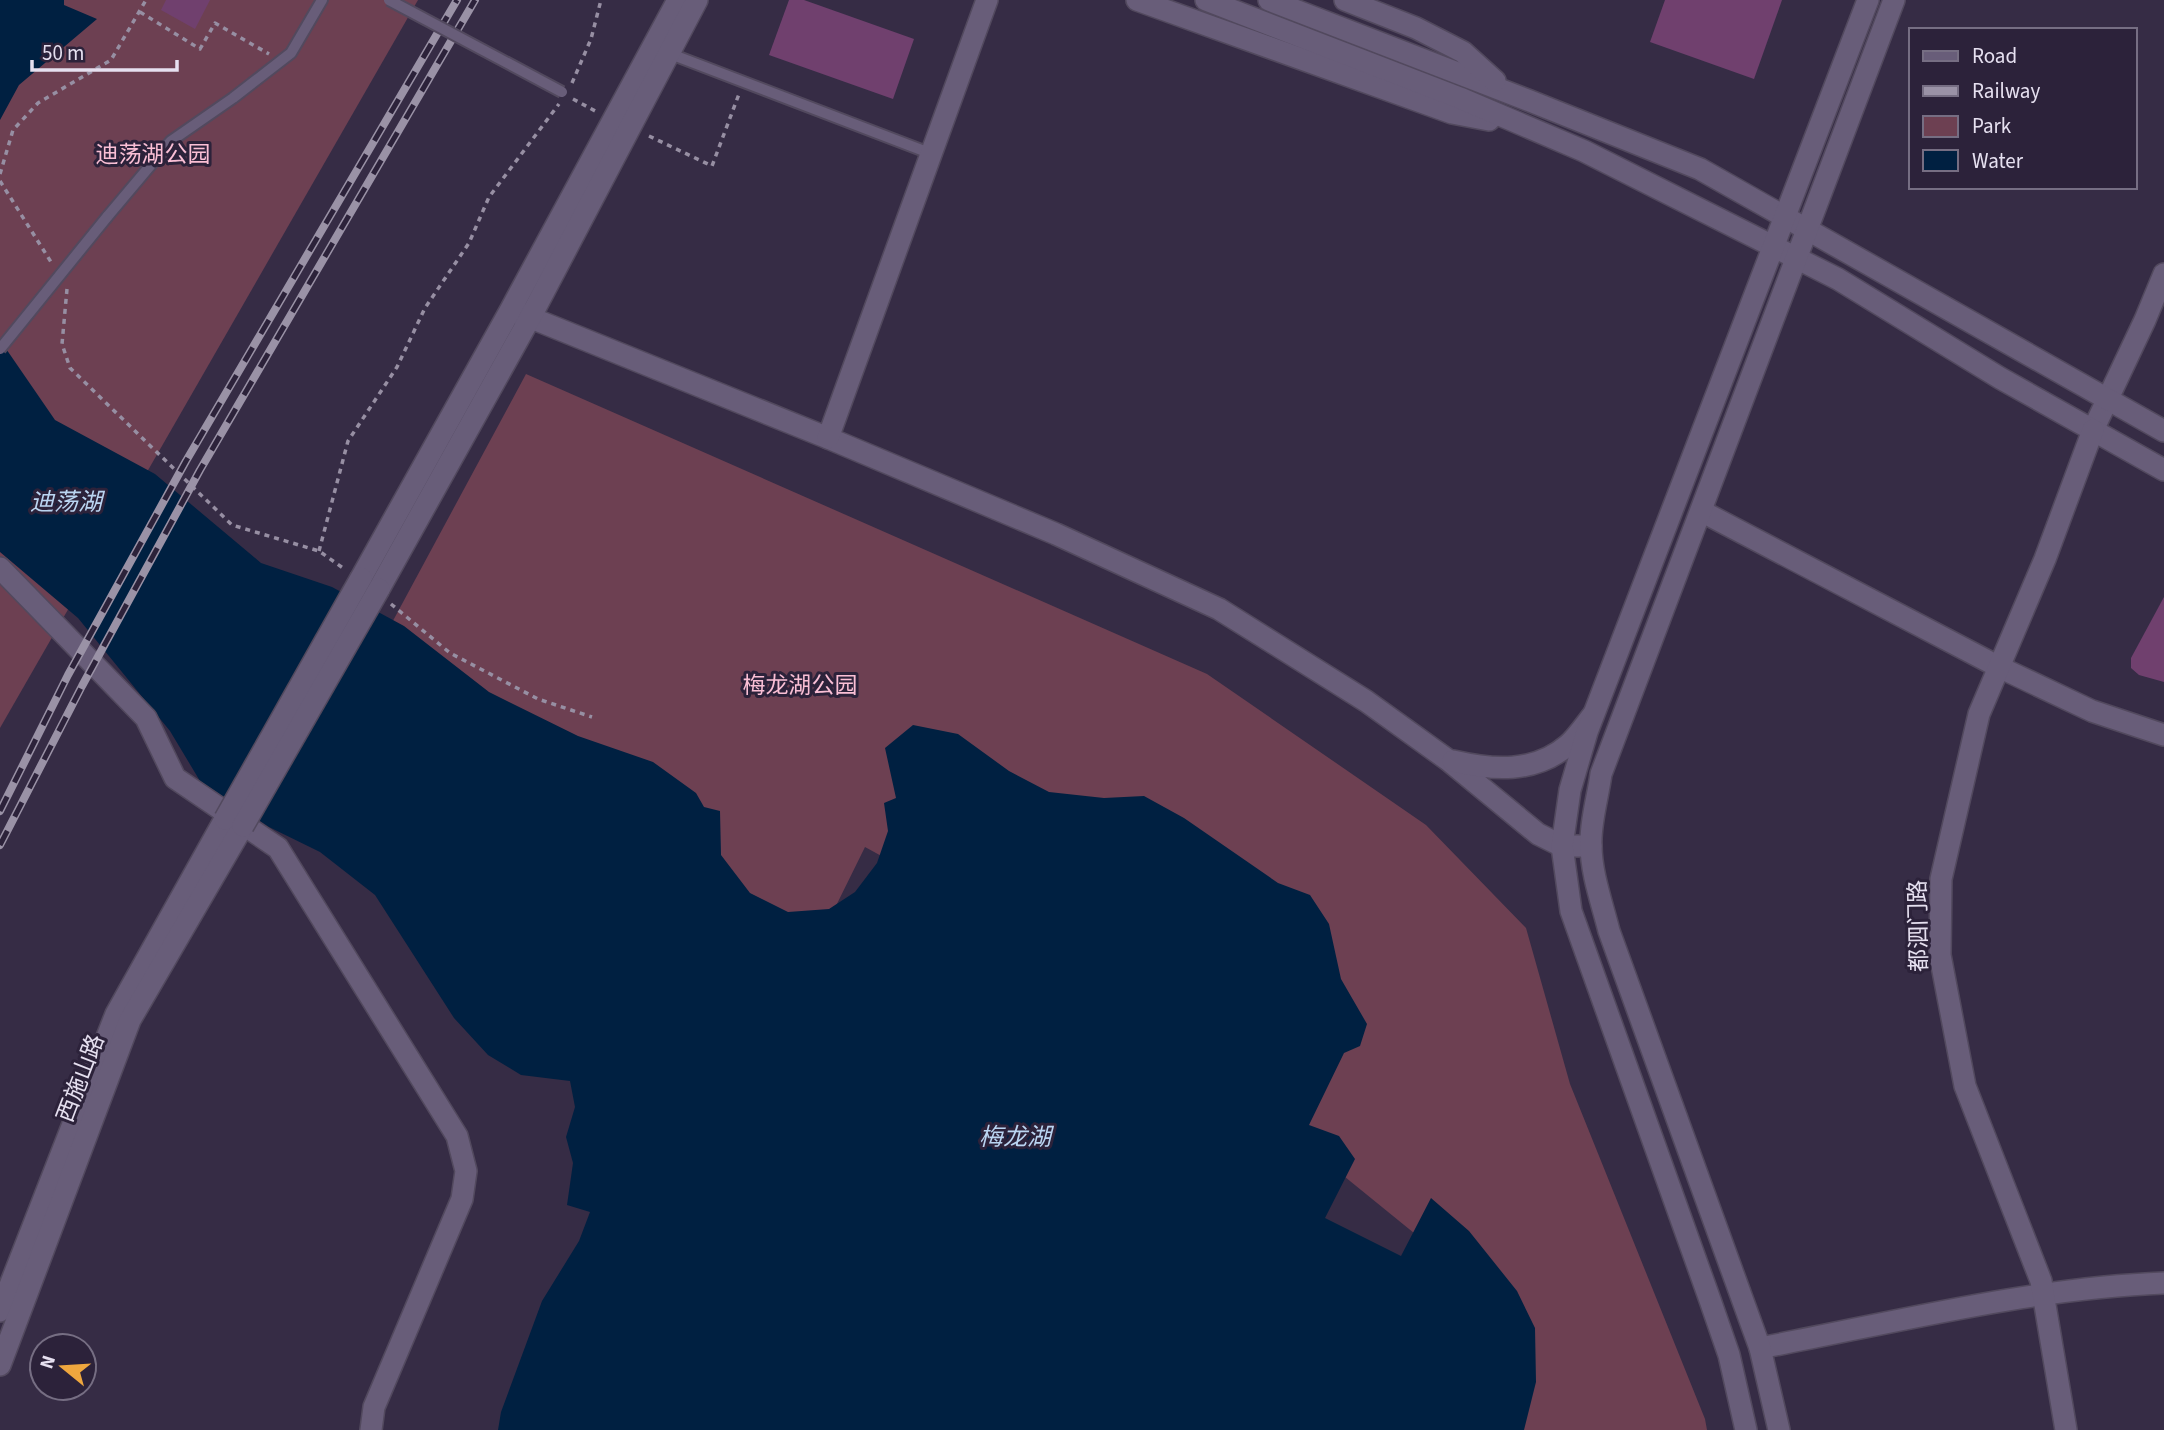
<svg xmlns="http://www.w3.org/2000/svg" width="2164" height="1430" viewBox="0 0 2164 1430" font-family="'Source Sans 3','Noto Sans SC',sans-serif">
  <rect width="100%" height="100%" fill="#362c45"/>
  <g fill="#6d4052">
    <polygon points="0,0 418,0 0,728"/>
    <polygon points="526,374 1207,674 1426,825 1526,928 1570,1084 1705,1419 1707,1430 1494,1430 1489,1294 1286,1129 991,916 865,847 830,918 772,928 381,643"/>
  </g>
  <g fill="#002041">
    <polygon points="0,0 64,0 64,5 97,19 19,85 0,120"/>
    <polygon points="0,340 55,420 155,474 261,563 332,587 404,626 489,692 578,736 653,762 696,793 704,807 720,811 721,855 750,893 788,912 829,909 855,892 877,863 888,831 884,803 896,798 885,748 913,725 958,734 1009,771 1049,792 1104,798 1144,796 1184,818 1278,883 1310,895 1329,924 1341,979 1367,1024 1360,1046 1344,1053 1309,1125 1339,1136 1355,1159 1325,1218 1401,1256 1431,1198 1469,1231 1517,1291 1535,1328 1536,1382 1524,1430 498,1430 501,1412 542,1301 579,1241 590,1212 567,1205 573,1163 566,1137 575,1107 570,1081 521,1075 488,1055 454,1018 375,895 320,852 269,827 200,781 170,731 78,618 0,552"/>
  </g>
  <g fill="#70406e">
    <polygon points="166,0 210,0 195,29 161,10"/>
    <polygon points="789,0 804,0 914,39 893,99 769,55"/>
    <polygon points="1665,0 1782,0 1754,79 1650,42"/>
    <polygon points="2164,597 2164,682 2139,675 2131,668 2131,658"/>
  </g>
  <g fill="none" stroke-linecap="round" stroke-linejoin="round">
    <defs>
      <g id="lane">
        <polyline points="668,53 932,154"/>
        <polyline points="107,217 171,141 233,98 291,53 322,0"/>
      </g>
      <g id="street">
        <polyline points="514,311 828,438 1056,534 1219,609 1366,701 1448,760 1538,834 1562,846 1591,846"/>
        <polyline points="2093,430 2145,320 2164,274"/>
        <polyline points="828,438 987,0"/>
        <polyline points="1701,511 1999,667 2092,711 2164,735"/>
        <polyline points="0,568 146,718 175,778 278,848 457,1136 466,1171 462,1199 374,1407 371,1430"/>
        <path d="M1453 761C1492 770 1534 774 1568 745 1577 737 1585 725 1593 715"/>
        <path d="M1760 1348C1892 1323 2030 1288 2164 1283"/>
      </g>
      <g id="secondary">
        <polyline points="1137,0 1452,113 1489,120"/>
        <polyline points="1206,0 1460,98 1584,151 1838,279 2000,378 2164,470"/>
        <polyline points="1269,0 1530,101 1700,169 2164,431"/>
        <polyline points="1345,0 1416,28 1463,52 1495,81"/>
        <polyline points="361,578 511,309 678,0"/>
        <polyline points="379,589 530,318 697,0"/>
        <polyline points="0,1311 116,1014 225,819"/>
        <polyline points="0,1365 130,1020 243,826"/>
        <polyline points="1746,1430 1729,1355 1710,1300 1571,911 1562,846 1570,790 1587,732 1868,0"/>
        <path d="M1779 1430 1760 1348 1609 931C1602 903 1591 873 1591 845 1590 822 1598 797 1601 774L1894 0"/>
        <polyline points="2066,1430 2041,1281 1965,1086 1940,955 1941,879 1979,714 2045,559 2093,430"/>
      </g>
    </defs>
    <use href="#lane" stroke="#52495e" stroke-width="14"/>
    <use href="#street" stroke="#52495e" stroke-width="24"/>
    <use href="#secondary" stroke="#52495e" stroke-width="24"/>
    <g stroke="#978fa3" stroke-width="3.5" stroke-dasharray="5 5" stroke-linecap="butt">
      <polyline points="140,12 200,49 215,23 269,54"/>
      <polyline points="572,83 591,39 601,0"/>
      <polyline points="573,99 597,112"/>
      <polyline points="649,136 712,166 739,94"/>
      <polyline points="0,174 13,130 38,103 111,60 146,0"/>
      <polyline points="0,181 51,262"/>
      <polyline points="67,289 62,344 70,368 232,525 319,551 343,568"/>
      <polyline points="319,551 348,441 397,367 425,308 469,243 489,197 559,104"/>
      <polyline points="391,604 450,653 538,699 592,717"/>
    </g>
    <use href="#lane" stroke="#685d79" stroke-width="10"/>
    <use href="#street" stroke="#685d79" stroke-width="21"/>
    <use href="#secondary" stroke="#685d79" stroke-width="21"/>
    <defs>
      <g id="rail">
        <polyline points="0,811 68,675 186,461 457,0"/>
        <polyline points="0,845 82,686 200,470 475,0"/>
      </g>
    </defs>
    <use href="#rail" stroke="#9a92a6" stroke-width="8"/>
    <use href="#rail" stroke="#2c223a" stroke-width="5" stroke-dasharray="16" stroke-linecap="butt"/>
    <defs>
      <g id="lane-bridge">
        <polyline points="389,0 562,92"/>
        <polyline points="0,349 107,217"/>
      </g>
      <g id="secondary-bridge">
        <polyline points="225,819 361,578"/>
        <polyline points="243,826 379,589"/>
      </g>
    </defs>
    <use href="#lane-bridge" stroke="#52495e" stroke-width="14" stroke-linecap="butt"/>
    <use href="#secondary-bridge" stroke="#52495e" stroke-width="24" stroke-linecap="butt"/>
    <use href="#lane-bridge" stroke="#685d79" stroke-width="10"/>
    <use href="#secondary-bridge" stroke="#685d79" stroke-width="21"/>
  </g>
  <g text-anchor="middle" stroke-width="6" stroke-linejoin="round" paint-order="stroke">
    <g font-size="23" fill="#fabfd5" stroke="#2c223a">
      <text x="153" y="162">迪荡湖公园</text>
      <text x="800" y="693">梅龙湖公园</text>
    </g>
    <g font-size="23" fill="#e6e0f0" stroke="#2c223a">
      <text transform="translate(1918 926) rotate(-91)" y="8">都泗门路</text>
      <text transform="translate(80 1078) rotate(-69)" y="8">西施山路</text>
    </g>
    <g font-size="24" font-style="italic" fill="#bad4f1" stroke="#2c223a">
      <text x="66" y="510">迪荡湖</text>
      <text x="1015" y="1145">梅龙湖</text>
    </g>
  </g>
  <rect x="1909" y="28" width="228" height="161" fill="#2c223a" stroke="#766e83" stroke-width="2"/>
  <rect x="1923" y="51" width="35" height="10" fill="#685d79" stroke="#766e83" stroke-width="2"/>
  <text x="1972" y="63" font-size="21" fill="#e6e0f0">Road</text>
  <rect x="1923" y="86" width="35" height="10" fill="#9a92a6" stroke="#766e83" stroke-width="2"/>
  <text x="1972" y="98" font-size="21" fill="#e6e0f0">Railway</text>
  <rect x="1923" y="116" width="35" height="21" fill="#6d4052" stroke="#766e83" stroke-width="2"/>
  <text x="1972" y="133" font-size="21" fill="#e6e0f0">Park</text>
  <rect x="1923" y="150" width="35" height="21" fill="#002041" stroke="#766e83" stroke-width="2"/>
  <text x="1972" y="168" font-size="21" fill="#e6e0f0">Water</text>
  <g transform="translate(63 1367) rotate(288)"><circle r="33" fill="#2c223a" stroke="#766e83" stroke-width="2"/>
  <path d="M0-5L12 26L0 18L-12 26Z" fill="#efa73e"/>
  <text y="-10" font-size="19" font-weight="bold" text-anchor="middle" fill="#e6e0f0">N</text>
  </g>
  <path d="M32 60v10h145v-10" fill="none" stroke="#e6e0f0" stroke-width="3.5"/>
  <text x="42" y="60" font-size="21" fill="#e6e0f0" stroke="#2c223a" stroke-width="5" paint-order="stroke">50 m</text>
</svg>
